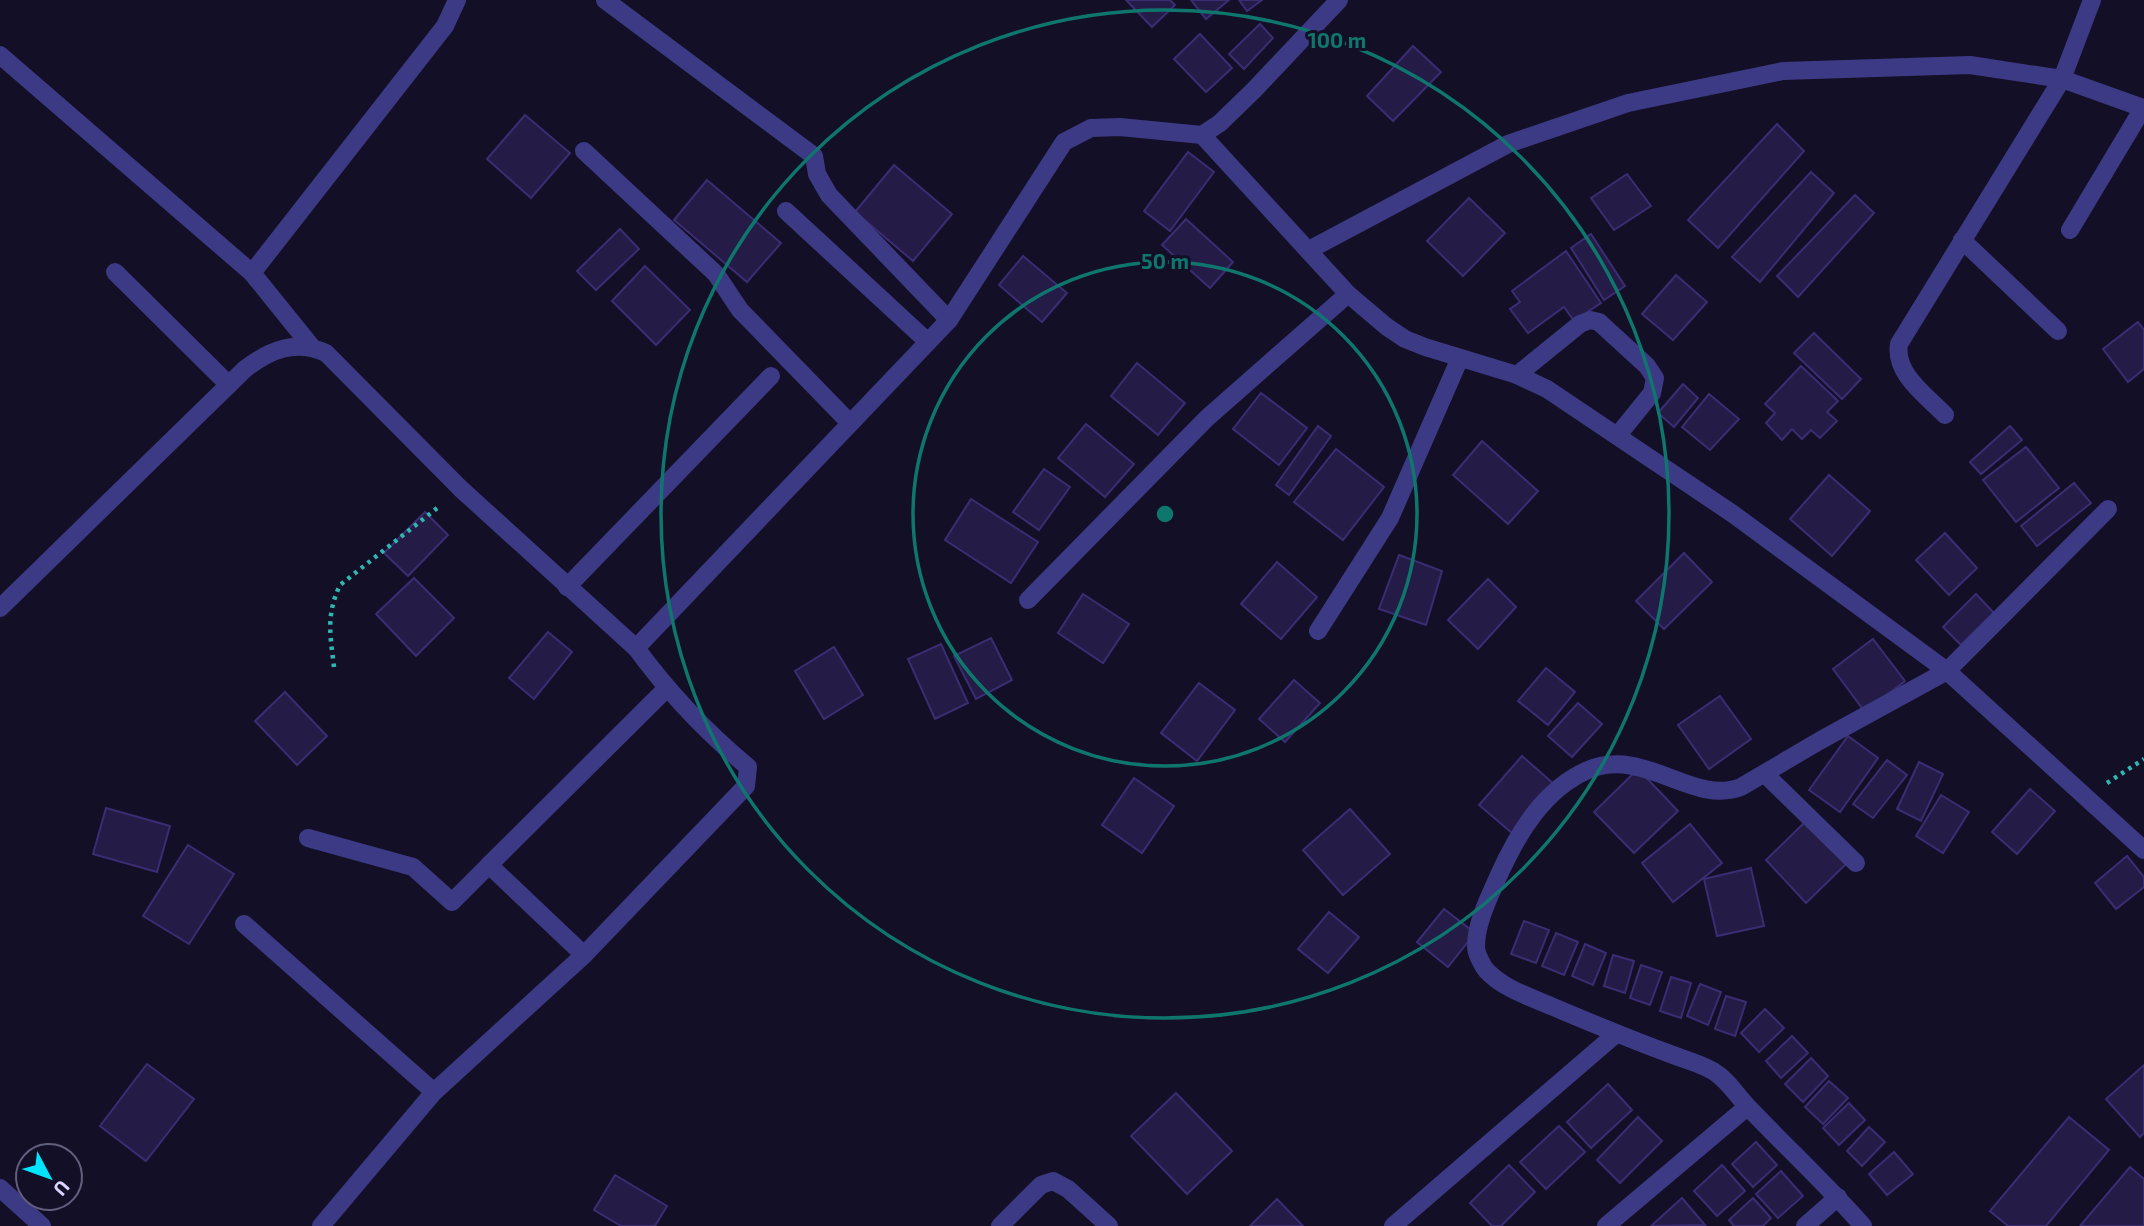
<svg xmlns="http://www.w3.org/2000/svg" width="2144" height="1226" viewBox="0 0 2144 1226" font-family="'Exo 2',sans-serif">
  <rect width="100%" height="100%" fill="#130f26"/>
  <g fill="#241b47" stroke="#3b2d73" stroke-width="2">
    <polygon points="1126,0 1170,0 1175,5 1152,27"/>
    <polygon points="1191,0 1229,0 1206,19"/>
    <polygon points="1239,0 1262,0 1247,11"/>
    <polygon points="1260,24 1273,38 1244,69 1229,54"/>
    <polygon points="1200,34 1232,68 1206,92 1174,59"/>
    <polygon points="1413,46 1441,72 1393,121 1367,96"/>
    <polygon points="525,115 570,153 531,198 487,159"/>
    <polygon points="1777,124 1804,151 1718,248 1688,220"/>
    <polygon points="1188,152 1214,172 1170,231 1144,211"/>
    <polygon points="894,165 952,214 913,261 855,212"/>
    <polygon points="1811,172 1834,193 1760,282 1732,257"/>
    <polygon points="1627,174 1651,206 1614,230 1591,198"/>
    <polygon points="707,180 781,243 747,282 674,220"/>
    <polygon points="1855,195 1874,213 1798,297 1777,276"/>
    <polygon points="1469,198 1505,233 1463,276 1427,241"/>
    <polygon points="1186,219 1233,262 1210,288 1162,245"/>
    <polygon points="620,229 639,249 596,290 577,271"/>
    <polygon points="1591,234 1625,286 1604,300 1571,248"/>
    <polygon points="1566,251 1601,303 1574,321 1564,307 1528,333 1510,309 1520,302 1512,291"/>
    <polygon points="1023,256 1067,293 1042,322 999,285"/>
    <polygon points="645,266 690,310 656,345 612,301"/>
    <polygon points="1676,275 1707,302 1673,340 1642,314"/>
    <polygon points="2138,322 2144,330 2144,369 2128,382 2103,349"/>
    <polygon points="1814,333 1861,379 1842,399 1794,353"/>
    <polygon points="1137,363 1185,403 1158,435 1111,396"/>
    <polygon points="1801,366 1838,401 1827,412 1837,421 1820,438 1811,430 1802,439 1792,429 1782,440 1766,423 1775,413 1765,404"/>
    <polygon points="1683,384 1698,398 1674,427 1658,413"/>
    <polygon points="1261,393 1307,428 1279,465 1233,429"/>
    <polygon points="1709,394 1739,419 1710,450 1682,427"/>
    <polygon points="1086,424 1134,464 1105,497 1058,458"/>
    <polygon points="1318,426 1331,436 1289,495 1276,485"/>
    <polygon points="2010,426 2022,440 1981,474 1970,462"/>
    <polygon points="1482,441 1538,491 1508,524 1453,475"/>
    <polygon points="2026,447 2059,488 2016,522 1983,480"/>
    <polygon points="1336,449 1384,487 1343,540 1294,502"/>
    <polygon points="1044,469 1070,487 1039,530 1013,512"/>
    <polygon points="1829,475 1870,511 1832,556 1790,519"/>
    <polygon points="2074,483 2091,503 2037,546 2021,526"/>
    <polygon points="971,499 1038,542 1011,583 945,540"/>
    <polygon points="425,512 448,535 408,576 384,553"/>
    <polygon points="1945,533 1977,568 1949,595 1916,560"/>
    <polygon points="1684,553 1712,582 1664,629 1636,601"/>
    <polygon points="1399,555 1442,571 1426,625 1379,609"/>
    <polygon points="1277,562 1317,597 1281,639 1241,604"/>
    <polygon points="414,578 454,618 416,656 376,614"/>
    <polygon points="1488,579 1516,607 1478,649 1448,620"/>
    <polygon points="1083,594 1129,624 1103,663 1058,633"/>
    <polygon points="1976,594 1994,613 1961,645 1943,627"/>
    <polygon points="548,632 572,652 534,699 509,678"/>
    <polygon points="991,638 1012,680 976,699 954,656"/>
    <polygon points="1873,639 1905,681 1865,712 1833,669"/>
    <polygon points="941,644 968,703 935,719 908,659"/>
    <polygon points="834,647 863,695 824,719 795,671"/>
    <polygon points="1546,668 1575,692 1548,725 1518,701"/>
    <polygon points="1294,680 1320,703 1285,742 1259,719"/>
    <polygon points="1199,683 1235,710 1197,761 1161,733"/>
    <polygon points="285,692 327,736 297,765 255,721"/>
    <polygon points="1720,696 1751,739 1709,769 1678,725"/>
    <polygon points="1578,703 1602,724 1572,757 1548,736"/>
    <polygon points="1848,736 1878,758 1840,812 1809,790"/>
    <polygon points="1522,756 1555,785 1512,833 1479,805"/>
    <polygon points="1887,760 1907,775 1873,818 1853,804"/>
    <polygon points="1919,762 1943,774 1921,821 1897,809"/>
    <polygon points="1638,769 1678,811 1634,853 1594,812"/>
    <polygon points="1134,778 1174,806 1142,853 1102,825"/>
    <polygon points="2030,789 2055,811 2017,854 1992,832"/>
    <polygon points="1941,795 1969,812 1943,853 1916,836"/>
    <polygon points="106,808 170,826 157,872 93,854"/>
    <polygon points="1350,809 1390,854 1343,895 1303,850"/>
    <polygon points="1805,822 1846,864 1806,903 1766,860"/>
    <polygon points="1690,824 1722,863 1673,902 1642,863"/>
    <polygon points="188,845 234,874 189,944 143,916"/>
    <polygon points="2127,856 2144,877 2144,887 2116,909 2095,883"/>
    <polygon points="1751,868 1764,926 1717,936 1704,879"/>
    <polygon points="1444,909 1475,933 1448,967 1417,942"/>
    <polygon points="1329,912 1359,937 1328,973 1298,949"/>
    <polygon points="1524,921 1549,930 1536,963 1511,954"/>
    <polygon points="1556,933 1578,942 1564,975 1542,966"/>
    <polygon points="1585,944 1606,953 1593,985 1572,976"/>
    <polygon points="1613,955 1634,961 1625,993 1604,986"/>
    <polygon points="1641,965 1662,972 1650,1005 1630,998"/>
    <polygon points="1671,977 1691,983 1681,1018 1660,1011"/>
    <polygon points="1700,984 1721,992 1708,1025 1687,1016"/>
    <polygon points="1726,996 1746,1002 1735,1036 1715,1029"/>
    <polygon points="1765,1009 1784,1028 1759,1052 1741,1033"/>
    <polygon points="1792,1036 1808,1053 1781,1078 1766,1061"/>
    <polygon points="1811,1058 1828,1076 1803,1102 1785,1084"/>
    <polygon points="147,1064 194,1099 146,1161 100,1126"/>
    <polygon points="2144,1065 2144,1133 2140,1137 2106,1099"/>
    <polygon points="1829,1081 1848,1098 1823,1124 1805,1107"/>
    <polygon points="1608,1084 1632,1110 1591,1148 1567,1122"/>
    <polygon points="1176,1093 1232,1151 1187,1194 1131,1136"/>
    <polygon points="1849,1103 1865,1120 1839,1145 1823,1128"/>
    <polygon points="1638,1117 1662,1141 1620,1183 1597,1160"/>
    <polygon points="2069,1117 2109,1150 2046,1226 2008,1226 1990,1211"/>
    <polygon points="1559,1126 1585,1152 1546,1189 1520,1162"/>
    <polygon points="1869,1127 1885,1142 1862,1166 1847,1151"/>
    <polygon points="1756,1142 1777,1165 1753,1187 1732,1164"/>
    <polygon points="1894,1152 1913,1174 1887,1195 1869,1174"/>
    <polygon points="1509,1165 1535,1192 1501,1226 1492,1226 1470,1203"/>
    <polygon points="1722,1165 1745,1191 1717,1216 1694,1191"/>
    <polygon points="2130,1167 2144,1179 2144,1226 2080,1226"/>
    <polygon points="1781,1171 1803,1196 1778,1218 1756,1194"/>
    <polygon points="615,1175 667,1206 655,1226 621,1226 594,1210"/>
    <polygon points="1682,1198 1705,1225 1651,1226"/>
    <polygon points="1753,1198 1771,1218 1763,1226 1734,1226 1729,1220"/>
    <polygon points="1277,1199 1303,1226 1250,1226"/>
  </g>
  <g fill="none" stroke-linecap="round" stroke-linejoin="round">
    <g stroke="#2fb8b0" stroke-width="4.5" stroke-dasharray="3.5 5" stroke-linecap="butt">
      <path d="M334 667C330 634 326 615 340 585L441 505"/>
      <polyline points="2107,783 2144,759"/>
    </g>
    <g stroke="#3d3a85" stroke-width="18">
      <polyline points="605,0 814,156 817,174 829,195 949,320"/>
      <polyline points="0,55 252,273 311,346"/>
      <polyline points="1202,135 1348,294 1387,327 1405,339 1425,347 1517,375 1547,389 1733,514 1947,671 2144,850"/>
      <polyline points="584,151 716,274 740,310 850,423"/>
      <polyline points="786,211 928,342"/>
      <polyline points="1962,240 2058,331"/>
      <polyline points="1309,250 1508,144 1628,103 1783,71 1970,65 2062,79 2143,108 2070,230"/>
      <polyline points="115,272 229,385"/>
      <polyline points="252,273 445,26 457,0"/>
      <polyline points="1517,375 1580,324 1590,320 1599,322 1647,366 1655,378 1652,393 1618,435"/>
      <path d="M1945 415C1927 396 1894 374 1899 344L2062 79 2092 0"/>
      <polyline points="567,587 771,376"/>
      <polyline points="1028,600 1207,418 1348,294"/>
      <path d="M0 608 245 369C270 350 295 339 326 353L461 489 636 648 949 320 1064 142 1091 128 1120 127 1202 135 1220 123 1254 90 1339 0"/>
      <polyline points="1318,631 1390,518 1460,358"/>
      <polyline points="1765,774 1856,863"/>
      <polyline points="308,838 413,867 452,902 489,865 584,955"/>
      <polyline points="489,865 666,689"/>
      <polyline points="244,924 434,1092"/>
      <polyline points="0,1188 42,1226"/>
      <path d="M321 1226 434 1092 584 955 746 786 748 767C705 731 669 693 636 648"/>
      <polyline points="1000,1226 1041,1185 1053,1181 1068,1189 1109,1226"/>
      <polyline points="1393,1226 1616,1034"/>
      <polyline points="1606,1226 1747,1107"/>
      <polyline points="1805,1226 1838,1197"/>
      <path d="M1863 1226C1827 1185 1787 1148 1749 1108 1737 1096 1728 1080 1713 1071 1701 1064 1686 1060 1673 1055 1632 1040 1591 1023 1551 1006 1530 997 1502 988 1486 970 1482 965 1476 953 1476 947 1476 922 1489 898 1498 877 1517 834 1544 789 1588 770 1644 746 1693 806 1741 787L1821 740 1947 671 2108 509"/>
    </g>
  </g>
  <g fill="none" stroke="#0f766e" stroke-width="3.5">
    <circle cx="1165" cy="514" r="252"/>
    <circle cx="1165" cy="514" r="504"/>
  </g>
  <circle cx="1165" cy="514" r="10" fill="#0f766e" stroke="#130f26" stroke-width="3.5"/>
  <g font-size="21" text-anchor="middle" font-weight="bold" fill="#0f766e" stroke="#130f26" stroke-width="6" stroke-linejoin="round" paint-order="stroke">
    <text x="1337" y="48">100 m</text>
    <text x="1165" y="269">50 m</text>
  </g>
  <g transform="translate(49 1177) rotate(131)"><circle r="33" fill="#130f26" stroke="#625e7d" stroke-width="2"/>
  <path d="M0-5L12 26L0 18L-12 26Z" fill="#00e5ff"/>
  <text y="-10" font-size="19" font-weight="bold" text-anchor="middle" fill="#d9d4ff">U</text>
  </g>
</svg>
